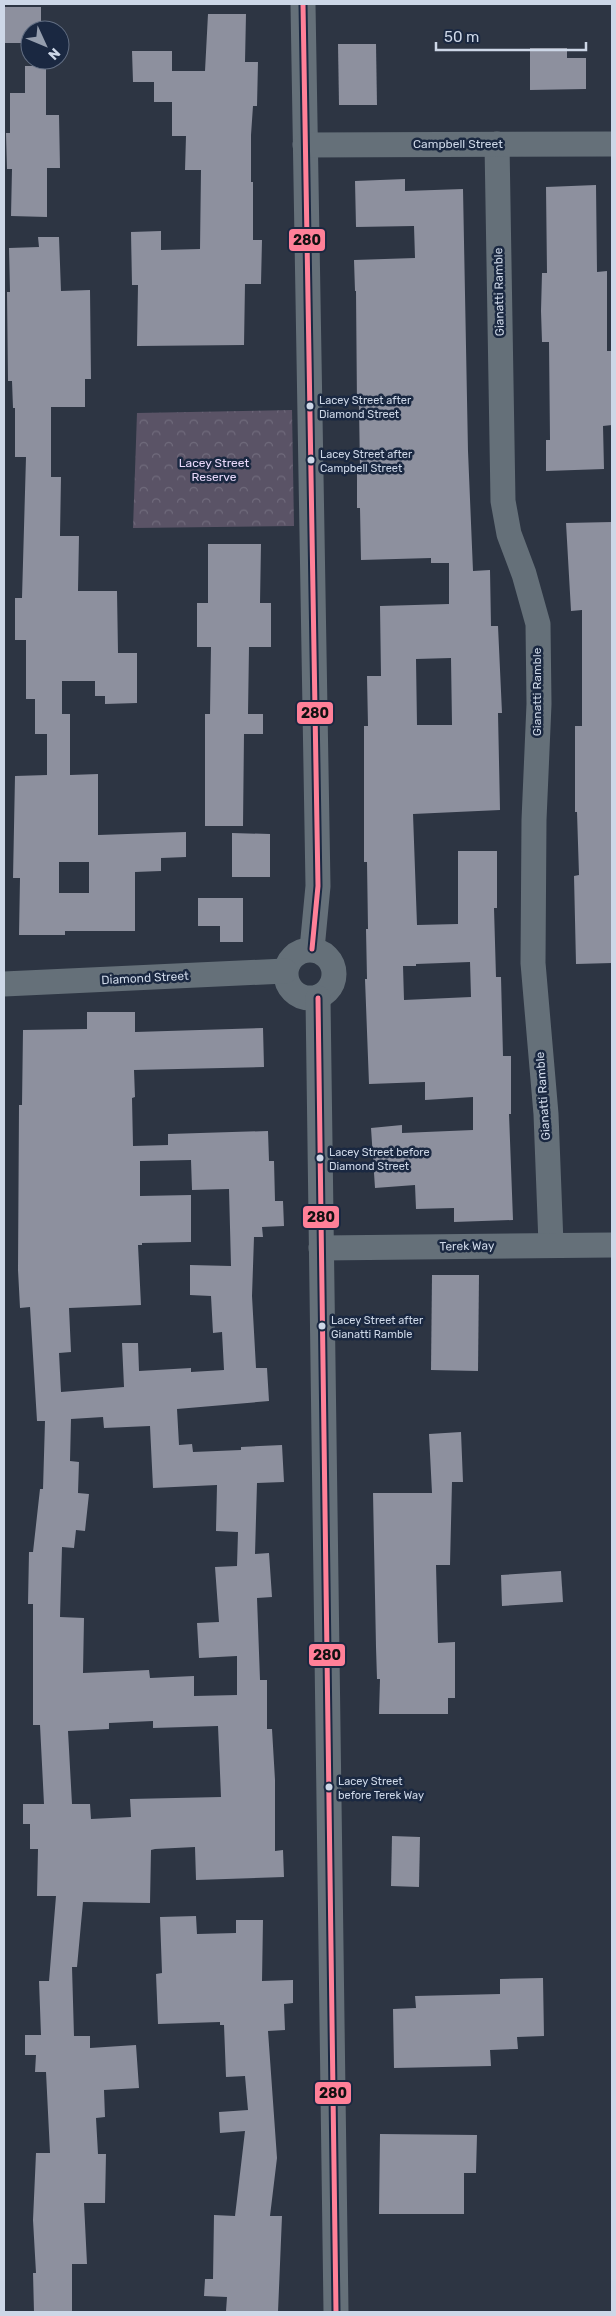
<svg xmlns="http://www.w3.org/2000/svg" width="616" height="2316" viewBox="0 0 616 2316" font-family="Rubik,sans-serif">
  <defs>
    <pattern id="park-crowns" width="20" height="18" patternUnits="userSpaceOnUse" patternTransform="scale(1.25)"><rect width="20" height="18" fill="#5a5366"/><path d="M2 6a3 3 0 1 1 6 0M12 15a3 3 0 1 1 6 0" fill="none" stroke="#706b7c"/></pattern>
  </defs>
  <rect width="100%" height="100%" fill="#2d3543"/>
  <polygon fill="url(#park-crowns)" points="292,410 294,526 133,528 137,413"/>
  <g fill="#8d909e" fill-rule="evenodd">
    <polygon points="4,7 41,7 41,30 30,30 30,43 4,43"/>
    <polygon points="208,14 246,14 245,62 258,62 257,106 253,106 251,135 251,182 253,182 253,240 262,240 261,284 245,284 244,345 137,346 138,285 132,285 131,232 161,231 161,250 200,249 201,170 185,170 186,136 172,136 172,102 154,102 154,82 133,82 132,51 172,51 172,71 205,71"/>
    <polygon points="338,44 376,44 377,105 339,105"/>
    <polygon points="530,48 567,48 567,58 586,58 586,89 530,90"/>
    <polygon points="25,66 46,66 46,115 59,115 60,168 47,168 47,217 11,216 12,169 7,169 6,133 10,133 10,93 25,93"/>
    <path d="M405 179V191L463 189 468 451 473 571 490 570 491 626H498L502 713H498L500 810 413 814 417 925 458 924V851H497V908H494L496 977H501L503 1056H511V1114H509L513 1220 454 1222V1208L416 1209 415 1185 375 1188 371 1128 402 1125V1133L473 1130V1097L425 1100V1082L369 1084 365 979H367L366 929H368L367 862H364V726H368L367 676H381L380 606 449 604V563H431V558L361 560 360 508H357V470H360L359 406H357L356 291H355L354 260 415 258 414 226 356 227 355 181ZM451 658 452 725H417L416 659ZM470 962 471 997 404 1000 403 966H416V964Z"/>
    <polygon points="596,185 597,272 607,271 607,351 612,351 612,425 603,426 604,469 546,471 546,440 550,440 549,342 542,342 541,311 542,273 547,273 546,187"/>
    <path d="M38 237H59L61 291 90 290 91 379H85V407H51V477H61L60 536H79L78 591H117L118 653H137V703L105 704V696H95V681H62V714H70V775L98 774V835L186 832V857L161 858V871L135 872V931H65V935H19L20 878H13L15 776 47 775V734H35V699H26V640H15V598H22L26 457H15V408H13L12 381H8L7 292H10L9 248 39 247ZM59 862H89V893H59Z"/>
    <polygon points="612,522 612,963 576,964 574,876 579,875 577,812 575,812 575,726 582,726 582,610 571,611 566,523"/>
    <polygon points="208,544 261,544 260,603 271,603 271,647 249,647 248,714 263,714 263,734 244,734 243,826 205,826 205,714 210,714 211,647 197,647 197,603 208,603"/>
    <polygon points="232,833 270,834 270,877 232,877"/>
    <polygon points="198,898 243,898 243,942 220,942 220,926 198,926"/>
    <path d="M87 1012H135V1032L263 1028 264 1067 134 1070 135 1097 132 1098 133 1146 168 1145V1134L268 1131 269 1161H274L275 1201H283L284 1226 262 1227 263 1237H254L252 1296 256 1368H267L269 1401 177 1409 179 1445 192 1444 193 1452 241 1450V1447L282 1445 284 1482 257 1483 255 1554 269 1553 272 1597 257 1598 260 1680H267V1729H272L275 1780V1851L283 1850 284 1877 196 1880 195 1847 155 1849 151 1850 150 1903 83 1902 77 1967H72L74 2036H90V2048L136 2045 139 2088 104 2090 105 2117 96 2118 98 2154H106L105 2203H84L87 2264H72V2312H34L33 2273H36L33 2220 36 2153H50L46 2072H35L36 2055H25V2035H41L39 1981H49L56 1896H37L38 1849H30V1824H23V1804H44L40 1725H33V1604H28L29 1552H33L40 1489H43L45 1421H37L30 1307 20 1308 18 1270 19 1105H22L23 1030 87 1029ZM191 1160 192 1190 229 1189 231 1266 190 1265V1295L211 1296 213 1333 222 1332 224 1370 191 1372V1368L139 1371 138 1343H122L124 1387 61 1392 59 1353 71 1352 69 1308 141 1305 138 1245H142V1243L191 1242V1195L140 1196V1161ZM103 1417 104 1428 150 1426 153 1488 217 1485 216 1531 238 1532 237 1566 215 1567 219 1622 197 1623 199 1658 237 1656V1695L194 1696V1676L150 1678 149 1670 83 1673 84 1618 60 1617 62 1547 74 1548 76 1530 85 1531 89 1494 78 1493 79 1462 70 1461 71 1419ZM153 1721V1728L218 1726 221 1797 130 1799 131 1817 91 1819 90 1804H72L68 1731 109 1729V1723Z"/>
    <polygon points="432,1275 479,1275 478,1371 431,1370"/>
    <polygon points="461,1432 463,1482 452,1482 450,1565 436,1565 438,1643 455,1642 455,1698 448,1698 448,1714 379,1714 380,1679 377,1679 376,1647 373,1493 432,1493 429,1434"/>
    <polygon points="561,1571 563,1602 502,1606 501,1575"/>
    <polygon points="392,1836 420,1837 419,1887 391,1886"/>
    <polygon points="196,1916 197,1934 236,1933 236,1920 263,1920 262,1981 293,1980 293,2003 284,2004 285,2030 268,2031 277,2158 270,2216 282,2216 278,2312 226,2311 227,2297 204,2296 205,2279 213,2279 214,2215 235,2216 245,2131 220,2133 219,2112 248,2110 245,2076 226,2077 224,2025 220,2025 220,2022 158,2024 156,1974 162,1973 160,1917"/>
    <polygon points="543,1978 544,2036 517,2037 518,2049 490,2050 491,2066 394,2068 393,2009 416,2008 415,1996 500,1994 500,1979"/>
    <polygon points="380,2134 477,2135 476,2173 464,2173 464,2214 379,2214"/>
  </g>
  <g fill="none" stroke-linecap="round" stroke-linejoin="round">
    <g stroke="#657079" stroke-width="25">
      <polyline points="303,4 318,886 312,949"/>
      <polyline points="497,144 503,501 509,534 524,574 538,624 539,704 534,820 533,963 546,1114 551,1244"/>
      <polyline points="305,145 612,144"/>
      <circle cx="310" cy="974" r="24"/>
      <polyline points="4,984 285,971"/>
      <polyline points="318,998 336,2312"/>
      <polyline points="321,1248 612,1245"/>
    </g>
    <defs>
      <g id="bus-1">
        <polyline points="303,4 318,886 312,949"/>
        <polyline points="318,998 336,2312"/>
      </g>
    </defs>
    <use href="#bus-1" stroke="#1a2841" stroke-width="9"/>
    <use href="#bus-1" stroke="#ff8098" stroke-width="5"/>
  </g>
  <g fill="#cdd7e7" stroke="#1a2841" stroke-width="2">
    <circle cx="310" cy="406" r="4.5"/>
    <circle cx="311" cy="460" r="4.5"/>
    <circle cx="320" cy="1158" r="4.5"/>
    <circle cx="322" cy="1326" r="4.5"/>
    <circle cx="329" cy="1787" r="4.5"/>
  </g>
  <g text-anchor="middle" stroke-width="5" stroke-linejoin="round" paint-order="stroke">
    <g font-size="11" fill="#cdd7e7" stroke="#1a2841" text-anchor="start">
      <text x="319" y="404">Lacey Street after<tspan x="319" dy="14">Diamond Street</tspan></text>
      <text x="320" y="458">Lacey Street after<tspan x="320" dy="14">Campbell Street</tspan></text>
      <text x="329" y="1156">Lacey Street before<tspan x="329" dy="14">Diamond Street</tspan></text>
      <text x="331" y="1324">Lacey Street after<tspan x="331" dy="14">Gianatti Ramble</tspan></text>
      <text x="338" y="1785">Lacey Street<tspan x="338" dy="14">before Terek Way</tspan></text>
    </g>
    <g font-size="12" fill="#cdd7e7" stroke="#1a2841">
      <text x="458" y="148">Campbell Street</text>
      <text transform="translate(499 292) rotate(-91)" y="4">Gianatti Ramble</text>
      <text transform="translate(537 692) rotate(-90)" y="4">Gianatti Ramble</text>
      <text transform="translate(145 978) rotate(-3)" y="4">Diamond Street</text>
      <text transform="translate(543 1096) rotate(-94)" y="4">Gianatti Ramble</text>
      <text transform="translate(467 1246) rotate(-1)" y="4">Terek Way</text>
    </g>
    <g font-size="12" fill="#e8d8fa" stroke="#1a2841">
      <text x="214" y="467">Lacey Street<tspan x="214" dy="14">Reserve</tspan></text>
    </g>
  </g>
  <g stroke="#1a2841" stroke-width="2">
    <rect x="288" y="228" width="38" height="24" rx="5" fill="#ff8098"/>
    <rect x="296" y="701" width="38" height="24" rx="5" fill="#ff8098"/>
    <rect x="302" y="1205" width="38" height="24" rx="5" fill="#ff8098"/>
    <rect x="308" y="1643" width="38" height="24" rx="5" fill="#ff8098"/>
    <rect x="314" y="2081" width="38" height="24" rx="5" fill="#ff8098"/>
  </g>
  <g font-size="14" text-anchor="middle" font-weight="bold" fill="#111">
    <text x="307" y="245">280</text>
    <text x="315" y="718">280</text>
    <text x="321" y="1222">280</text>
    <text x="327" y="1660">280</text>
    <text x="333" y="2098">280</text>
  </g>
  <rect width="616" height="2316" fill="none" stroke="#cdd7e7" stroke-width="10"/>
  <g transform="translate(45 45) rotate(134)"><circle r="24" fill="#1a2841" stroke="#626e83"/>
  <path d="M0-4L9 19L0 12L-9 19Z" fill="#959eae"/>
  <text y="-8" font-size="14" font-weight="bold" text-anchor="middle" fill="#cdd7e7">N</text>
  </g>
  <path d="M436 42v8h150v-8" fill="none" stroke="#cdd7e7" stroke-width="2.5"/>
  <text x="444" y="42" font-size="15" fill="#cdd7e7" stroke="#1a2841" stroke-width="4" paint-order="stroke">50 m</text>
</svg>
